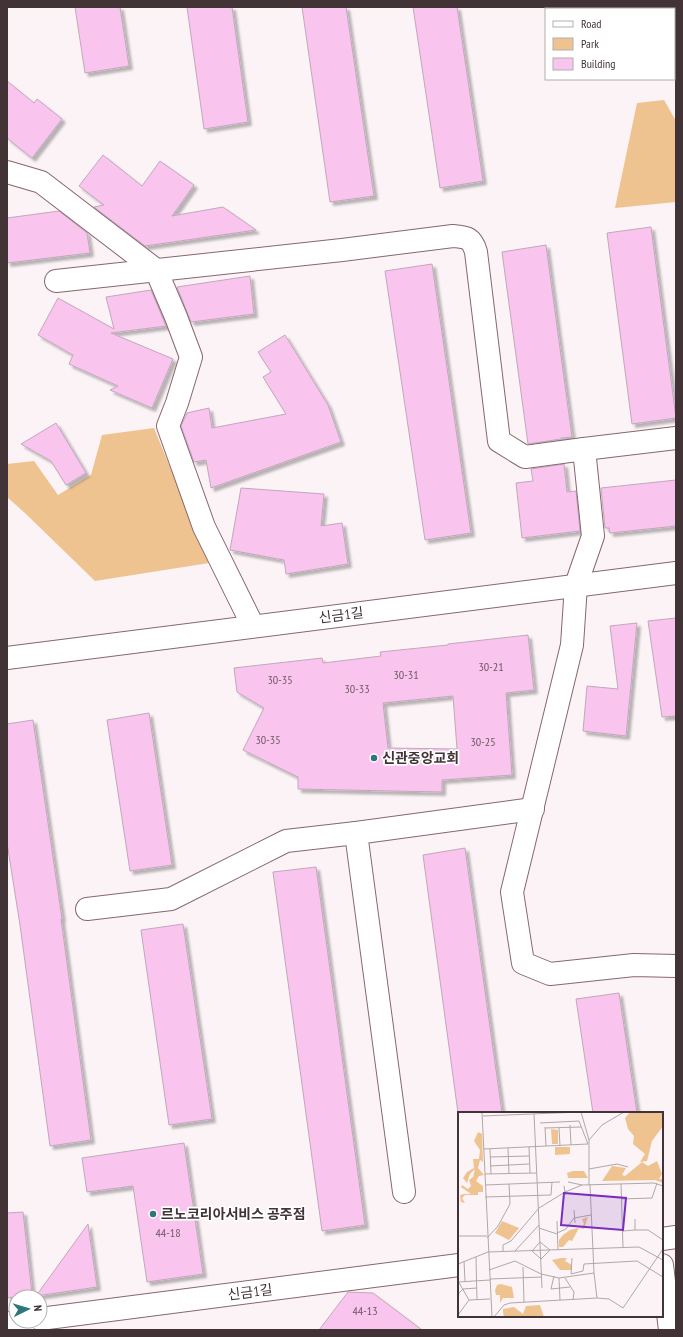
<svg xmlns="http://www.w3.org/2000/svg" width="683" height="1337" viewBox="0 0 683 1337" font-family="'PT Sans Narrow','Noto Sans KR',sans-serif">
  <defs>
    <filter id="shadow"><feDropShadow dx="3.5" dy="3.5" stdDeviation="1" flood-color="#0004"/></filter>
  </defs>
  <rect width="100%" height="100%" fill="#fbf3f5"/>
  <g fill="#efc38f">
    <polygon points="664,100 676,121 676,202 615,208 637,103"/>
    <polygon points="154,428 209,563 95,581 26,514 7,497 7,464 34,461 58,495 91,475 102,435"/>
  </g>
  <g fill="#f9c4ed" stroke="#c2a7bc" fill-rule="evenodd" filter="url(#shadow)">
    <polygon points="75,7 120,7 129,66 85,73"/>
    <polygon points="187,7 232,7 248,122 204,129"/>
    <polygon points="302,7 346,7 374,196 330,202"/>
    <polygon points="413,7 457,7 483,181 440,188"/>
    <polygon points="7,81 34,103 37,99 62,119 32,158 7,138"/>
    <polygon points="103,155 142,186 160,161 194,185 172,216 223,207 256,230 145,246 94,207 104,205 79,186"/>
    <polygon points="59,211 87,233 90,253 7,263 7,218"/>
    <polygon points="651,227 676,418 632,424 607,233"/>
    <polygon points="546,245 572,437 561,438 561,439 528,444 502,252"/>
    <polygon points="432,264 471,533 425,540 385,271"/>
    <polygon points="250,276 254,314 191,322 177,287"/>
    <polygon points="151,290 166,326 111,333 173,359 152,408 110,390 118,386 69,364 73,355 38,335 58,298 114,329 106,297"/>
    <polygon points="285,335 328,405 341,442 211,488 206,460 194,462 181,426 187,413 209,408 212,428 286,414 263,377 271,372 258,352"/>
    <polygon points="56,423 86,473 66,485 51,461 21,444"/>
    <polygon points="564,464 567,492 576,491 580,531 522,538 516,483 533,481 531,469"/>
    <polygon points="676,480 676,526 610,533 609,528 605,528 601,488"/>
    <polygon points="241,488 324,494 321,526 342,523 348,564 286,574 284,560 230,550"/>
    <polygon points="676,618 676,716 662,717 648,621"/>
    <polygon points="637,623 626,736 583,731 587,686 618,689 610,626"/>
    <path d="M528 635 534 690 506 693 512 775 442 780V792L298 789V777L243 750 264 708 237 692 234 668 322 658 323 663 381 656 380 652 448 645V644ZM453 696 457 749 388 748 383 703Z"/>
    <polygon points="149,713 172,865 130,871 107,720"/>
    <polygon points="33,720 62,919 61,919 91,1140 50,1146 20,925 7,843 7,724"/>
    <polygon points="465,848 502,1113 458,1113 423,855"/>
    <polygon points="316,867 365,1225 322,1231 273,872"/>
    <polygon points="183,924 212,1119 169,1125 141,930"/>
    <polygon points="619,993 637,1113 593,1113 576,999"/>
    <polygon points="184,1143 203,1274 147,1282 133,1186 87,1192 82,1158"/>
    <polygon points="23,1212 32,1294 7,1298 7,1213"/>
    <polygon points="88,1224 97,1287 36,1296"/>
    <polygon points="348,1292 373,1293 422,1330 319,1330"/>
  </g>
  <g fill="none" stroke-linecap="round" stroke-linejoin="round">
    <defs>
      <g id="minor">
        <polyline points="7,172 41,182 156,270 176,317 191,357 177,403 168,426 204,527 253,626"/>
        <path d="M56 281 342 250 453 236C467 237 472 238 476 252L499 441 525 457 584 449 593 536 576 585 572 645 512 892 523 963 550 974 634 965 676 966"/>
        <polyline points="584,449 676,438"/>
        <polyline points="7,658 676,573"/>
        <polyline points="87,909 171,899 286,841 356,833"/>
        <polyline points="404,1192 356,833 533,809"/>
        <polyline points="662,1239 676,1237"/>
        <polyline points="662,1265 670,1330"/>
        <polyline points="40,1319 459,1265"/>
        <polyline points="7,1323 26,1321"/>
      </g>
    </defs>
    <use href="#minor" stroke="#87676d" stroke-width="24"/>
    <use href="#minor" stroke="#fff" stroke-width="22"/>
  </g>
  <g fill="#2d767e" stroke="#fff" stroke-width="1.5">
    <circle cx="374" cy="758" r="4"/>
    <circle cx="153" cy="1214" r="4"/>
  </g>
  <g text-anchor="middle" stroke-width="3.5" stroke-linejoin="round" paint-order="stroke">
    <g font-size="12" fill="#705864">
      <text x="491" y="671">30-21</text>
      <text x="406" y="679">30-31</text>
      <text x="280" y="684">30-35</text>
      <text x="357" y="693">30-33</text>
      <text x="268" y="744">30-35</text>
      <text x="483" y="746">30-25</text>
      <text x="168" y="1237">44-18</text>
      <text x="365" y="1315">44-13</text>
    </g>
    <g font-size="14" fill="#423436" stroke="#fff">
      <text transform="translate(341 615) rotate(-7)" y="5">신금1길</text>
      <text transform="translate(250 1292) rotate(-7)" y="5">신금1길</text>
    </g>
    <g font-size="14" font-weight="bold" fill="#423436" stroke="#fff" text-anchor="start">
      <text x="382" y="763">신관중앙교회</text>
      <text x="161" y="1219">르노코리아서비스 공주점</text>
    </g>
  </g>
  <g transform="translate(458 1112)">
    <rect width="205" height="205" fill="#fbf3f5"/>
    <path d="M172 0H205V14L194 29 189 49 182 50 187 42 175 32 176 24 170 17 167 6ZM93 17 100 18V32H94ZM20 20 24 22 25 50 22 48 20 56 26 63 21 64 18 69 25 74V80H20V83H7L4 86 7 91 3 90 2 83 6 82H13L3 75 4 73 10 77 13 74 11 68 15 65 17 57 12 62 9 71 5 66 9 60 16 56 15 47H21L22 38 16 29ZM97 35H112V42L97 43ZM199 49 204 62 201 67H205V71L197 68 144 69 154 54 168 56 164 63 167 64 184 50 190 54ZM115 59H126L130 66H110L109 61ZM130 105 126 117 121 116 114 129 111 128 105 135H101V128L105 123 112 118 124 115 126 112 124 107ZM44 109 61 116 51 128 37 121ZM103 146H109L107 149 114 153V158H102L94 148ZM43 172 54 175 56 186H45L42 191V183H38L37 178 39 173ZM82 193 86 205H46L45 200V197L56 195 65 202 68 194Z" fill="#efc38f"/>
    <path fill="none" stroke="#b1a7a9" stroke-width="1" d="M24 0 34 205M123 0 131 28M76 2 84 176M25 4 122 0M82 11 121 9 130 32M112 13 113 33M87 15 88 34M87 16 123 15M101 16 102 34M71 35 72 61M50 36 51 62M26 37 130 32M32 37 33 62M32 45 71 44M32 54 71 52M131 57 159 52 170 55M27 62 79 61M110 70 124 73M163 72 165 135M27 73 102 70M131 73V28L144 13 166 0M132 73 136 161M107 80 124 73 196 71 205 74M27 85 93 83 94 70M163 87 194 86 199 71M116 98 117 111M99 109 100 138M81 116 99 122M177 118H190L205 128M165 119 177 118V107M99 121 108 117 116 106 133 103M0 124H29M29 126 40 114 52 92 51 72M82 130 92 138 83 147 74 139ZM57 139 81 113M45 140V133L53 129 81 96 107 80 106 74M18 145 19 188M6 149 7 169M0 152 30 140 181 135 205 148M65 155 66 190M31 158 57 149 83 162 101 166 136 161 139 186 151 187 165 196 205 137M113 162 125 159 126 152 179 149 205 165M113 162 114 146M96 164 93 177 112 175M101 166 102 188M107 166 116 180 115 188M32 167 84 165M0 169 11 188M0 170 32 168M0 182 5 177 19 176M0 203 11 188 32 187M36 205 46 193 52 191 139 186"/>
    <path fill="#7b2cbf" fill-opacity="0.15" stroke="#7b2cbf" stroke-width="2" d="M106 81 168 86 165 118 103 113Z"/>
    <rect width="205" height="205" fill="none" stroke="#423436" stroke-width="2"/>
  </g>
  <rect width="683" height="1337" fill="none" stroke="#423436" stroke-width="16"/>
  <rect x="545" y="8" width="130" height="72" fill="#ffffff" stroke="#b3aeaf"/>
  <rect x="553" y="21" width="20" height="6" fill="#ffffff" stroke="#b3aeaf"/>
  <text x="581" y="28" font-size="12" fill="#423436">Road</text>
  <rect x="553" y="38" width="20" height="12" fill="#efc38f" stroke="#b3aeaf"/>
  <text x="581" y="48" font-size="12" fill="#423436">Park</text>
  <rect x="553" y="58" width="20" height="12" fill="#f9c4ed" stroke="#b3aeaf"/>
  <text x="581" y="68" font-size="12" fill="#423436">Building</text>
  <g transform="translate(28 1309) rotate(85)"><circle r="19" fill="#ffffff" stroke="#b3aeaf"/>
  <path d="M0-3L7 15L0 10L-7 15Z" fill="#2d767e"/>
  <text y="-6" font-size="11" font-weight="bold" text-anchor="middle" fill="#423436">N</text>
  </g>
</svg>
